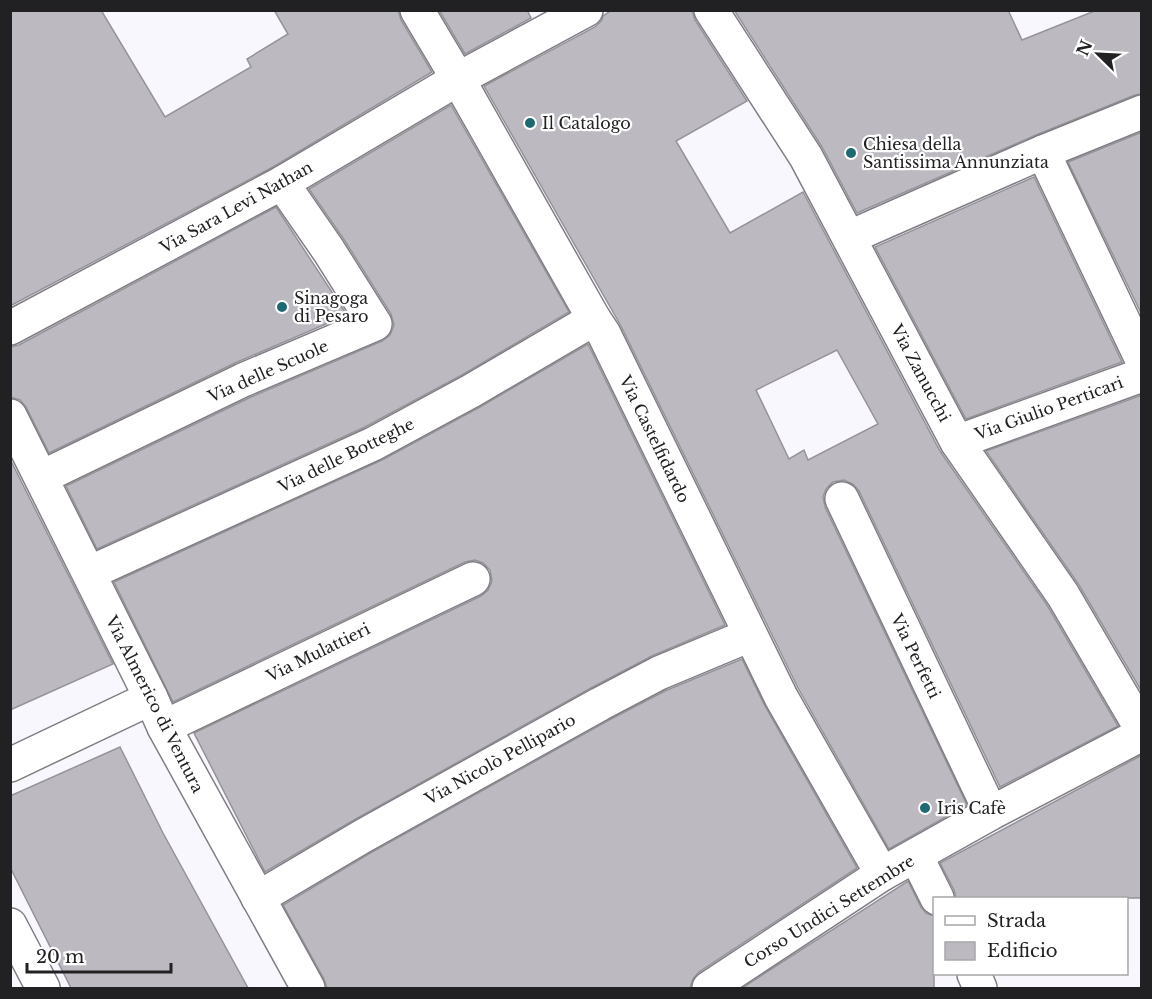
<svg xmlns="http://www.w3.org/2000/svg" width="1152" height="999" viewBox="0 0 1152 999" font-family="'Libre Baskerville',serif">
  <rect width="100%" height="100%" fill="#f9f7fe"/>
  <g fill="#bcbac0" stroke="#959399" stroke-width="1.5" fill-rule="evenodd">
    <polygon points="10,10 101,10 165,117 251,67 247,59 288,34 274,10 398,10 401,20 432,72 273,167 10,306"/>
    <polygon points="439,10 527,10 531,18 465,54"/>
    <path d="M612 10H692L695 20 747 101 676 141 730 233 803 192 940 451 1047 605 1118 726 1000 787 859 491 853 484 844 480 833 482 826 489 823 497 825 507 967 805 889 849 798 688 621 326 484 86 595 27 602 20 603 16ZM837 350 878 424 808 460 804 450 789 459 756 390Z"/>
    <polygon points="734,10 1008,10 1022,40 1097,10 1142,10 1142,94 1135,95 1036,135 857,213 822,147"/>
    <polygon points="451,105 569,312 462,375 365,427 97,549 66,486 251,397 382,341 390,335 394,325 391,314 345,241 309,189"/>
    <polygon points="1142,132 1142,315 1068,162"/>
    <polygon points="1034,177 1122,362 966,419 875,247"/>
    <polygon points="276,207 347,315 235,363 49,453 26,407 20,400 10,397 10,347 19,345"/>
    <polygon points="588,344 725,625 652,656 591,688 354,820 265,872 194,733 481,596 488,590 492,581 490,570 483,563 475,560 465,562 173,702 114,582 382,460 480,407"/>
    <polygon points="1142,395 1142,692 1079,585 986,451"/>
    <polygon points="10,459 113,664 10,710"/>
    <polygon points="742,659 765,706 857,868 699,972 693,979 690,988 327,988 324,979 283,905 372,852 609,720 667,690"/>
    <polygon points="120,747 163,833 248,988 71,988 10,867 10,796"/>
    <polygon points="1142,755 1142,898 956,898 954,890 940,863"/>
    <polygon points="908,881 921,907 926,913 934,916 934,988 742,988"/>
  </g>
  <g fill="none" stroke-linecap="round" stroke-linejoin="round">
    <defs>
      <g id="minor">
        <polyline points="417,10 458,79 594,319 604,334 781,697 882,874"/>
        <polyline points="711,10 806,157 957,442 1063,595 1142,730"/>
        <polyline points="1043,152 1142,360"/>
        <polyline points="850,237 1043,152 1142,112"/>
        <polyline points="10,328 282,183 458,79 586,10"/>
        <polyline points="10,416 151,698 164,727 308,988"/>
        <polyline points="957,442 1142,375"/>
        <polyline points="42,477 243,380 375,324 329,251 282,183"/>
        <polyline points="842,499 991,813"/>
        <polyline points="89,573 373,444 471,391 594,319"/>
        <polyline points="164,727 473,579"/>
        <polyline points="10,765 151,698"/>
        <polyline points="916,856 937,898"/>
        <polyline points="258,898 363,836 600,704 659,673 750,635"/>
        <polyline points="10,925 43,988"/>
        <polyline points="974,974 980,988"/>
        <polyline points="709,988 882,874 991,813 1142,734"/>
      </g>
    </defs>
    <use href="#minor" stroke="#807e84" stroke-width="36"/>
    <use href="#minor" stroke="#fff" stroke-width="33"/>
  </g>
  <g fill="#1e6a72" stroke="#fff" stroke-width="2">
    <circle cx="530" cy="123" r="6"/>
    <circle cx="851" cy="153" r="6"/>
    <circle cx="282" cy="307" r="6"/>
    <circle cx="925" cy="808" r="6"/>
  </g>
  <g text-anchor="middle" stroke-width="4.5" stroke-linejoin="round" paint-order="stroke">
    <g font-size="16" fill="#212022" stroke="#fff" text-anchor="start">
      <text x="542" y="129">Il Catalogo</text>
      <text x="863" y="150">Chiesa della<tspan x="863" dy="18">Santissima Annunziata</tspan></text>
      <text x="294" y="304">Sinagoga<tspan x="294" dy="18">di Pesaro</tspan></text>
      <text x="937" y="814">Iris Cafè</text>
    </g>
    <g font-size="16" fill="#212022" stroke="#fff">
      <text transform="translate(236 207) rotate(-29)" y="6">Via Sara Levi Nathan</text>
      <text transform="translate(268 371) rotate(-24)" y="6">Via delle Scuole</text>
      <text transform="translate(921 373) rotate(62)" y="6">Via Zanucchi</text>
      <text transform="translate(1049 408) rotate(-20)" y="6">Via Giulio Perticari</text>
      <text transform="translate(655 439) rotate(64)" y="6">Via Castelfidardo</text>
      <text transform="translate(346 455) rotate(-26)" y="6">Via delle Botteghe</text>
      <text transform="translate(318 652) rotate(-26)" y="6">Via Mulattieri</text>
      <text transform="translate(916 656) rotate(64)" y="6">Via Perfetti</text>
      <text transform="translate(155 704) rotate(63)" y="6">Via Almerico di Ventura</text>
      <text transform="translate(500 759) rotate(-29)" y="6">Via Nicolò Pellipario</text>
      <text transform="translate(829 911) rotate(-32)" y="6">Corso Undici Settembre</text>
    </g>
  </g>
  <rect width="1152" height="999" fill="none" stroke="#212022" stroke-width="24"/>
  <rect x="933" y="897" width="195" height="78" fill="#ffffff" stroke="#a6a6a7" stroke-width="1.5"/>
  <rect x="945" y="916" width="30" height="9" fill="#ffffff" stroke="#a6a6a7" stroke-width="1.5"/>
  <text x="987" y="927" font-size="18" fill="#212022">Strada</text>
  <rect x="945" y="942" width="30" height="18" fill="#bcbac0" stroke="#a6a6a7" stroke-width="1.5"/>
  <text x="987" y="957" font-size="18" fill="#212022">Edificio</text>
  <g transform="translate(1098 54) rotate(294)" stroke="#ffffff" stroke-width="4.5" paint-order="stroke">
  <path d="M0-4.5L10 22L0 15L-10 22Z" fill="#212022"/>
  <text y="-9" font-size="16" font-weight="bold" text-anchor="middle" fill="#212022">N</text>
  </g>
  <path d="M27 963v9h144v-9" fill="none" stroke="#212022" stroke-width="3"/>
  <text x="36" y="963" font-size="18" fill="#212022" stroke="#ffffff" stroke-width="4.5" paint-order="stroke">20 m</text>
</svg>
